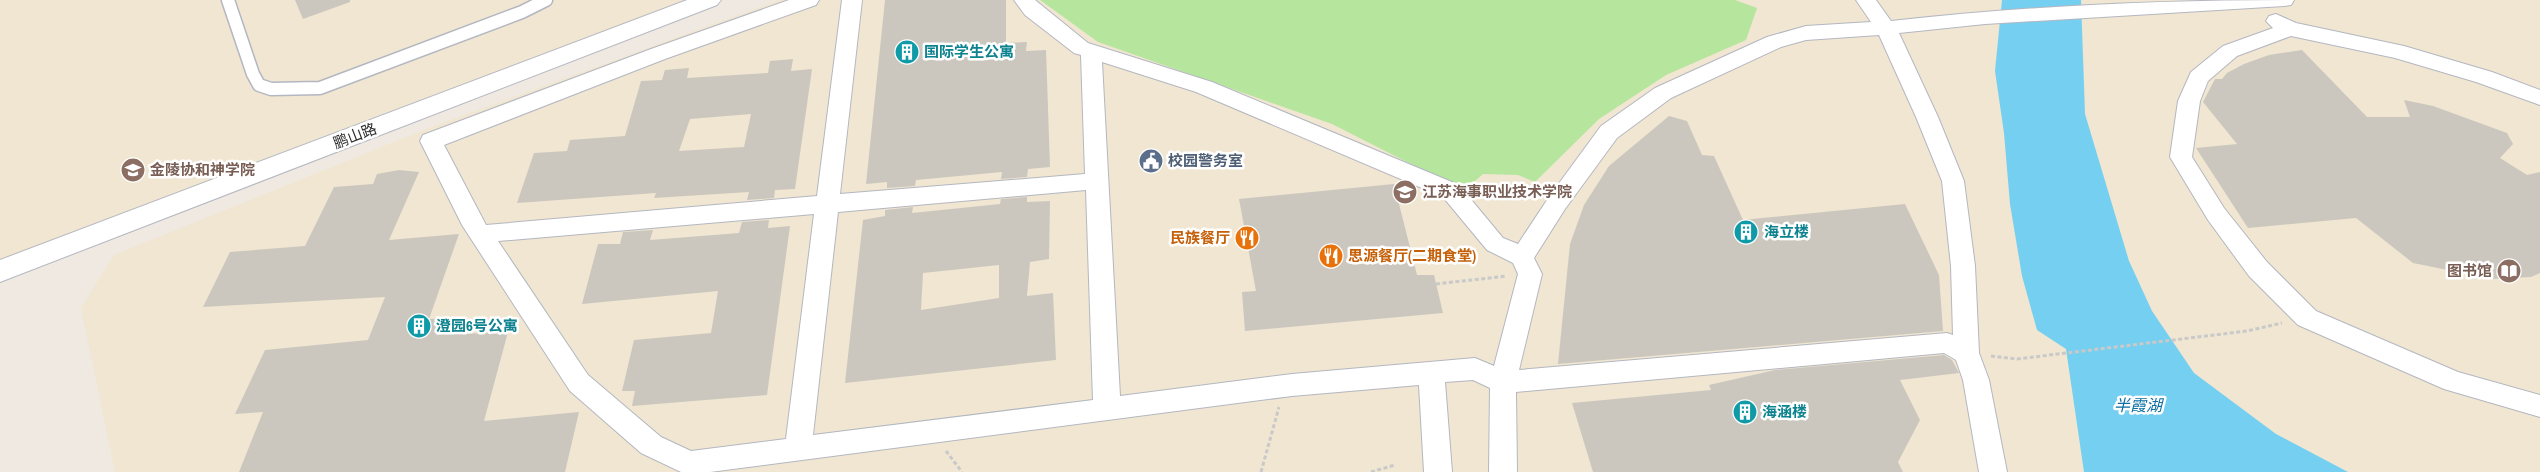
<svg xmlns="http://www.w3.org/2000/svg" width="2540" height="472" viewBox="0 0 2540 472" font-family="'Archivo Narrow','Noto Sans SC',sans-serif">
  <rect width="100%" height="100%" fill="#efe9e1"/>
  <g fill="#f0e6d1">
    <polygon points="0,0 709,0 0,271"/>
    <polygon points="779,0 2540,0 2540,472 115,472 81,308 114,255 426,129"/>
  </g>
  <polygon fill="#b6e59e" points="1040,0 1735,0 1757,8 1746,40 1666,75 1599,119 1535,182 1518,175 1483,174 1474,182 1468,193 1332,124 1098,42"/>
  <polygon fill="#75cff0" points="2002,0 2081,0 2085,114 2129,261 2152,311 2194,373 2276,434 2348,472 2084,472 2066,349 2037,330 2022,276 2010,204 2004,133 1995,71"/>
  <g fill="#cbc7bf" fill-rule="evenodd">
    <polygon points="295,0 350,0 350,2 303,19"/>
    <polygon points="885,0 1006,0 1006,43 1027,42 1026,51 1046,50 1050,167 1028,169 1027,177 1001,179 1002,172 916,180 915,186 887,188 887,182 866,184"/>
    <polygon points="2302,50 2367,117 2410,117 2404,100 2433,106 2507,133 2513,144 2500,158 2527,175 2540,172 2540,273 2531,277 2492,279 2413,263 2356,218 2248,228 2196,148 2237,144 2203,102 2215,79 2222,79 2227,73 2244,64 2269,55"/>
    <path d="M793 59 791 71 812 69 795 189 775 190 774 198 747 200 749 192 654 198 656 193 517 203 534 153 567 151 570 140 625 136 641 81 662 80 665 70 689 68 687 78 768 73 770 61ZM751 114 744 147 679 151 690 119Z"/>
    <polygon points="1669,116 1687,121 1702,155 1714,156 1743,220 1905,204 1939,275 1943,331 1558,364 1570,244 1584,205 1609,166"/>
    <polygon points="399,170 419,172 389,240 459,234 429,319 468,318 461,334 508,332 484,421 579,412 565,472 239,472 263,412 235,414 265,350 368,340 385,297 203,307 230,252 305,246 334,187 373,184 377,174"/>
    <polygon points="1394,184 1417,275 1434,275 1443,313 1245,331 1242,292 1256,291 1239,199"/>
    <path d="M1027 197V202L1050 201 1049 259 1030 262 1027 296 1053 293 1056 360 845 383 863 220 885 216V210L913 207 912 213 1000 204 1001 199ZM999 265V298L921 310 923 273Z"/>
    <polygon points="769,220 768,228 790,226 767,395 632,406 635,391 622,391 634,340 711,333 718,291 582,304 598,244 620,244 623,232 653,230 650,240 739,233 742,222"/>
    <polygon points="1944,355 1952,360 1959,373 1900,380 1920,420 1898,462 1903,472 1593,472 1572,403 1711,390 1709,385 1775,370"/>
  </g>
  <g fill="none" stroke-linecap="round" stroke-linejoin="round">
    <defs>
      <polyline id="lane" points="228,0 253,74 259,85 271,89 320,88 522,12 546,0"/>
      <g id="street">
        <path d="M789 0H819L816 5 665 59 444 145 486 225 817 196 842 0H862L840 194 1085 174 1081 55 1074 53 1025 15 1014 0H1035L1088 43 1212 82 1459 185 1503 238 1518 244 1549 197 1601 126 1655 88 1767 37 1806 26 1871 22 1856 0H1876L1891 21C2026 6 2159 0 2294 0L2291 5 2284 6 1985 24 1899 33 1938 117 1964 181 1975 266 1979 353 1989 380 2007 472H1979L1963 380 1956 360 1944 353 1516 392 1517 472H1489L1490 388 1473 380 1445 382 1452 472H1424L1419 385 1292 396 710 472H681L641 453 570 391 462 225 420 141 423 135 651 49ZM1879 35 1916 117 1942 181 1951 266 1953 335 1947 333 1519 370 1542 274 1534 258 1565 209 1617 138 1671 98 1781 47 1806 40ZM1102 62 1196 92 1443 197 1487 250 1513 263 1518 274 1494 366 1475 358 1292 374 1120 396ZM1086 190 1093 400 813 435 838 212ZM814 214 786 439 691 451 661 437 588 375 498 241Z"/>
        <polygon points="2276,14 2296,23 2404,46 2492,72 2540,90 2540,105 2476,82 2395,58 2291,36 2237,56 2208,81 2200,101 2192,157 2224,208 2267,262 2316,311 2458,372 2540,395 2540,417 2444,389 2298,325 2249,276 2208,220 2170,157 2178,101 2191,72 2223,46 2273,28 2266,21 2269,16"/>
      </g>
      <polygon id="secondary" points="687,0 721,0 717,5 0,282 0,260"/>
    </defs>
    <use href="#lane" stroke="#b4b7c1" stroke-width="15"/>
    <use href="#street" stroke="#b4b7c1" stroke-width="2"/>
    <use href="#secondary" stroke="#b4b7c1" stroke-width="2"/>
    <g stroke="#c9c9c9" stroke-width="3" stroke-dasharray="4 2.5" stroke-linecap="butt">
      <polyline points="1436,284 1507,276"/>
      <polyline points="1991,356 2017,359 2247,331 2282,323"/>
      <polyline points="946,451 962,472"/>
      <polyline points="1261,472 1279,407"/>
      <polyline points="1371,472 1395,465"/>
    </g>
    <use href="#lane" stroke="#fff" stroke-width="12"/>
    <use href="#street" fill="#fff" fill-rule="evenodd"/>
    <use href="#secondary" fill="#fff" fill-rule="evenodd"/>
  </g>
  <defs>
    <symbol id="building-disc" viewBox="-11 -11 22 22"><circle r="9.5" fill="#0f9aa8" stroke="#fff"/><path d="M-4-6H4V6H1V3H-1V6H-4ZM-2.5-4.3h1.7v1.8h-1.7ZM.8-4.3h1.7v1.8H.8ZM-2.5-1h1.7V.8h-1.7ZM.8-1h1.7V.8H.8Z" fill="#fff"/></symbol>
    <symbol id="civic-disc" viewBox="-11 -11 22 22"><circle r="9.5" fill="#5c6f8a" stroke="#fff"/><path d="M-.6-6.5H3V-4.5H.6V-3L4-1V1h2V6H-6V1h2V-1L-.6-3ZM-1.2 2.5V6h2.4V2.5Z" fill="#fff"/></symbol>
    <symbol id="university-disc" viewBox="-11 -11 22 22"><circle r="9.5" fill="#8d6e63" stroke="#fff"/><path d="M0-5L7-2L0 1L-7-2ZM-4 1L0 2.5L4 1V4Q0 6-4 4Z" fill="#fff"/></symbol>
    <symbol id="restaurant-disc" viewBox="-11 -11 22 22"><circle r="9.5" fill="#e8710a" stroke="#fff"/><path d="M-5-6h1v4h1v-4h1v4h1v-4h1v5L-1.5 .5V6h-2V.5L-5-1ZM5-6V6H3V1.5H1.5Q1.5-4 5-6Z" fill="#fff"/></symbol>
    <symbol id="library-disc" viewBox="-11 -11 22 22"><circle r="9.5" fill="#8d6e63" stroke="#fff"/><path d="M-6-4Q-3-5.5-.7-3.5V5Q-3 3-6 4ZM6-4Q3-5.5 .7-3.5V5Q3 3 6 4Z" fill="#fff"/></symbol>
  </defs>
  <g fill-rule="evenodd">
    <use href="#building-disc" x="893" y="38" width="28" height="28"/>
    <use href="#civic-disc" x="1137" y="147" width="28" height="28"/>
    <use href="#university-disc" x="119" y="156" width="28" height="28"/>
    <use href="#university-disc" x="1391" y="178" width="28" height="28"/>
    <use href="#building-disc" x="1732" y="218" width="28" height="28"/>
    <use href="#restaurant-disc" x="1233" y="224" width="28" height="28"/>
    <use href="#restaurant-disc" x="1317" y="242" width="28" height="28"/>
    <use href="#library-disc" x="2495" y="257" width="28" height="28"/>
    <use href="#building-disc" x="405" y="312" width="28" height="28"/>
    <use href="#building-disc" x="1731" y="398" width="28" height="28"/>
  </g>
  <g text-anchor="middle" stroke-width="5" stroke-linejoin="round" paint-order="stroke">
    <g font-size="15" font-weight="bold" fill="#0d838f" stroke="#fff" text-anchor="start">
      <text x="924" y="57">国际学生公寓</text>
      <text x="1764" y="237">海立楼</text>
      <text x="436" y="331">澄园6号公寓</text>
      <text x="1762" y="417">海涵楼</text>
    </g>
    <g font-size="15" fill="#2e2e2e" stroke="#fff">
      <text transform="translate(355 136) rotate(-21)" y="5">鹏山路</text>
    </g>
    <g font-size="15" font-weight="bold" fill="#4e5e75" stroke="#fff" text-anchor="start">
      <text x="1168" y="166">校园警务室</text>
    </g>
    <g font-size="15" font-weight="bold" fill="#785e54" stroke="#fff" text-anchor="start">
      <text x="150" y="175">金陵协和神学院</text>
      <text x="1422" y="197">江苏海事职业技术学院</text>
      <text x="2492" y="276" text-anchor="end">图书馆</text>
    </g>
    <g font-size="15" font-weight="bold" fill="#c56008" stroke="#fff" text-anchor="end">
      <text x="1230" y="243">民族餐厅</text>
      <text x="1348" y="261" text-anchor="start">思源餐厅(二期食堂)</text>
    </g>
    <g font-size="16" font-style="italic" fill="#0d6fa3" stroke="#fff">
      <text x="2138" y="411">半霞湖</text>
    </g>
  </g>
</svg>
